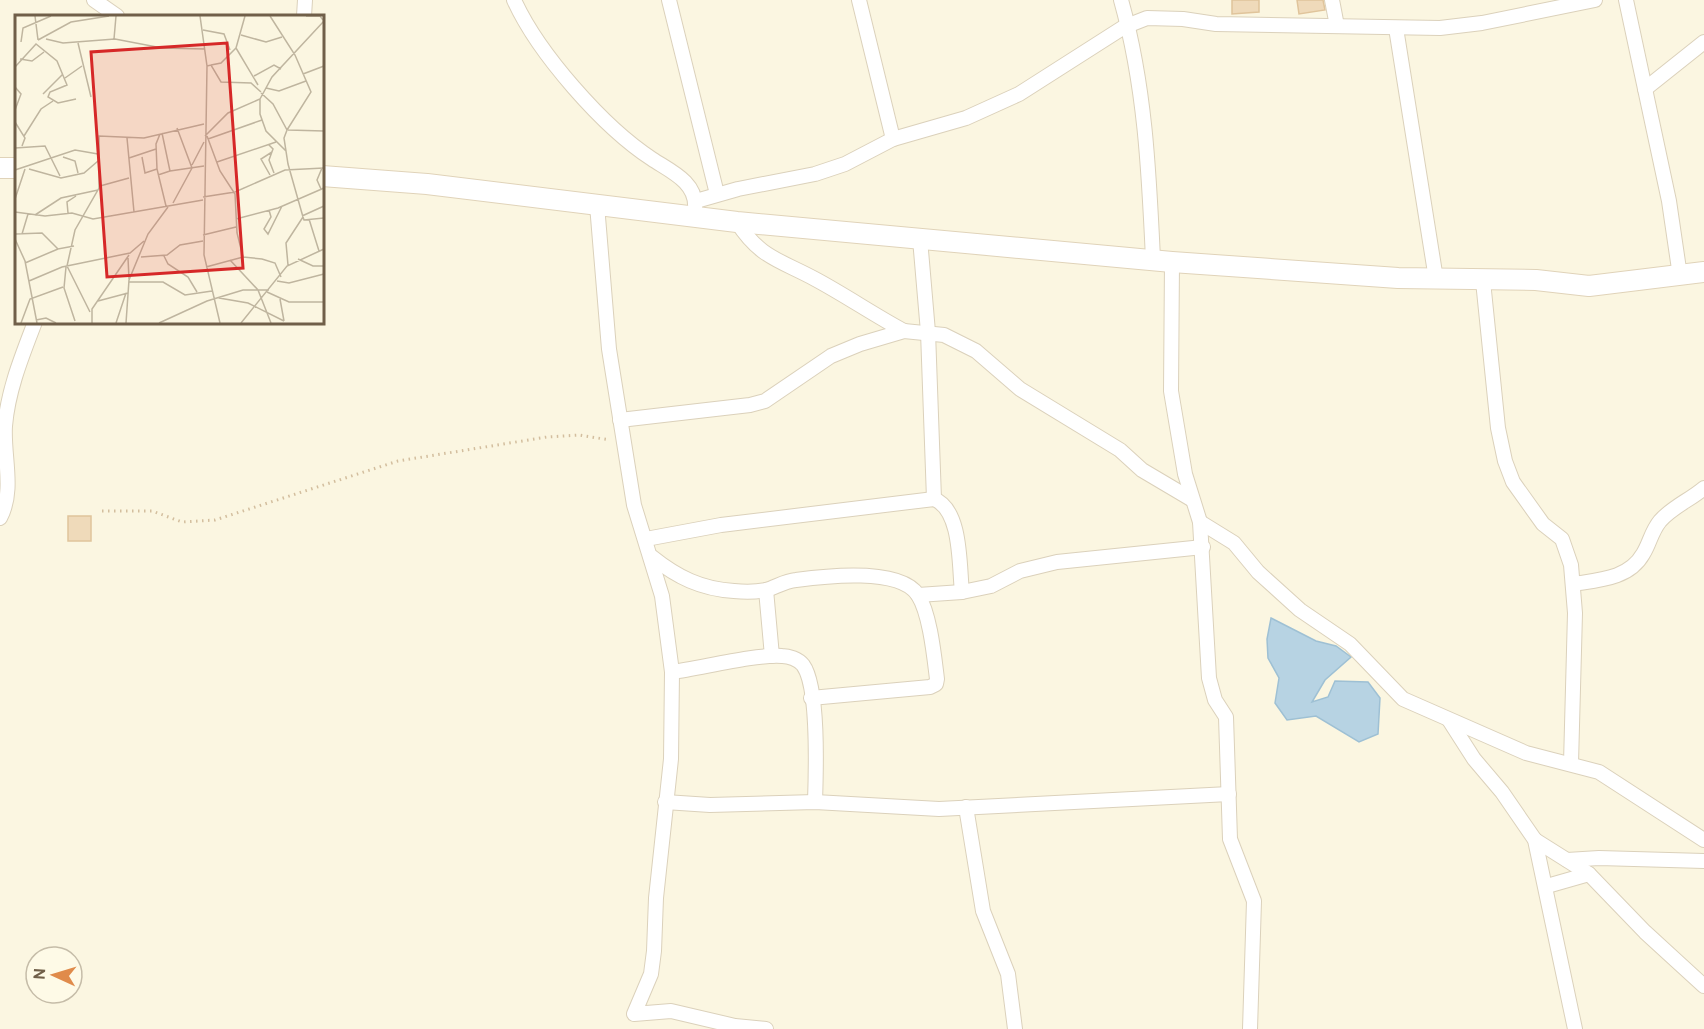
<svg xmlns="http://www.w3.org/2000/svg" width="1704" height="1029" viewBox="0 0 1704 1029" font-family="Overpass,sans-serif">
  <rect width="100%" height="100%" fill="#fbf6e1"/>
  <polygon fill="#b7d3e3" stroke="#9ec0d4" stroke-width="1.5" points="1271,618 1316,641 1336,646 1351,657 1325,680 1312,702 1328,697 1335,681 1368,682 1380,698 1378,734 1359,742 1316,716 1287,720 1275,703 1279,678 1268,658 1267,639"/>
  <g fill="#efdaba" stroke="#e0c49b" stroke-width="1.5">
    <polygon points="1232,0 1259,0 1259,12 1232,14"/>
    <polygon points="1297,0 1323,0 1325,10 1299,14"/>
    <rect x="68" y="516" width="23" height="25"/>
  </g>
  <g fill="none" stroke-linecap="round" stroke-linejoin="round">
    <defs>
      <g id="street">
        <polyline points="94,0 117,16"/>
        <path d="M514 0C538 53 603 127 652 159 670 171 697 182 695 208"/>
        <polyline points="669,0 717,194"/>
        <polyline points="859,0 893,139"/>
        <path d="M1121 0C1145 85 1149 172 1153 259"/>
        <polyline points="1332,0 1337,26"/>
        <polyline points="1626,0 1669,201 1680,276"/>
        <polyline points="304,16 305,0"/>
        <polyline points="1396,28 1436,279"/>
        <polyline points="1645,89 1704,42"/>
        <polyline points="696,201 738,189 815,174 845,164 893,139 966,118 1019,94 1124,27 1147,18 1183,19 1216,24 1440,28 1482,23 1595,0"/>
        <polyline points="597,205 609,349 634,505 662,596 672,672 671,759 656,898 654,951 651,974 634,1014 671,1011 735,1026 766,1029"/>
        <path d="M737 222C760 258 780 260 815 279 845 295 874 315 904 331"/>
        <polyline points="920,239 928,332 934,499"/>
        <polyline points="1172,262 1171,391 1185,474 1200,522 1209,678 1215,700 1226,717 1230,839 1254,901 1250,1029"/>
        <polyline points="1483,281 1498,428 1505,461 1513,482 1543,524 1562,539 1571,565 1575,613 1571,763"/>
        <polyline points="620,420 750,405 765,401 831,356 860,344 904,331 944,335 976,351 1020,389 1120,450 1142,470 1191,499"/>
        <path d="M0 518C15 490 3 456 5 426 8 390 22 356 35 322"/>
        <polyline points="1200,522 1234,543 1258,572 1300,610 1350,644 1403,699 1526,753 1599,772 1704,840"/>
        <path d="M646 539 721 525 934 499C962 510 959 566 962 592"/>
        <path d="M652 557C677 577 701 589 734 591 744 592 756 592 766 590 776 587 785 581 796 580 825 576 900 567 918 595 930 614 934 655 937 679L936 684 930 687 811 698"/>
        <path d="M1573 584C1598 580 1629 579 1643 554 1650 543 1651 532 1660 521 1672 507 1690 500 1704 488"/>
        <polyline points="766,590 772,656"/>
        <polyline points="918,595 962,592 991,586 1020,571 1057,562 1203,547"/>
        <path d="M672 672C702 668 755 654 782 656 789 656 798 659 803 665 819 687 816 772 815 802"/>
        <polyline points="1449,720 1474,759 1502,792 1535,840 1575,1029"/>
        <polyline points="665,802 710,805 815,802 939,809 1229,794"/>
        <polyline points="966,807 983,911 1008,974 1015,1029"/>
        <polyline points="1535,840 1589,874 1645,932 1704,986"/>
        <polyline points="1567,860 1599,858 1704,861"/>
        <polyline points="1547,886 1589,874"/>
      </g>
      <g id="secondary">
        <polyline points="0,168 16,168"/>
        <polyline points="322,176 427,184 737,222 1172,262 1398,278 1536,280 1589,286 1704,272"/>
      </g>
    </defs>
    <use href="#street" stroke="#dbd1bb" stroke-width="16"/>
    <use href="#secondary" stroke="#e0d3b9" stroke-width="22"/>
    <polyline stroke="#d3be9e" stroke-width="3" stroke-dasharray="1.5 4.5" stroke-linecap="butt" points="102,511 152,511 182,522 215,520 398,461 547,437 579,435 610,440"/>
    <use href="#street" stroke="#fff" stroke-width="14"/>
    <use href="#secondary" stroke="#fff" stroke-width="20"/>
  </g>
  <g transform="translate(15 15)">
    <rect width="309" height="309" fill="#fbf6e1"/>
    <path fill="none" stroke="#bfb59f" stroke-width="1.5" d="M20 1 23 25M185 1 192 51 189 240 205 308M255 1 280 40 296 77 272 115M291 1H305L308 5M188 15 209 19 215 35M226 20 251 27 267 22M31 24 48 28 100 24 147 33 190 34M99 24 101 1M23 25 56 7 94 1M6 27 8 13 36 1M63 28 76 82M221 33 243 70M221 33 230 1M5 44 17 46 29 37M196 50 206 48 221 33M192 51 196 50 206 67 236 68 246 77M0 52 21 29 42 46 52 70 35 77 33 82 43 88 61 84M288 59 309 51M239 61 259 50 266 54M50 63 67 51M0 72 6 79 0 95M251 73 264 76 291 66M246 78 258 89 272 115 269 123 273 149 288 202M28 79 48 59M245 84V99L251 116 271 136M0 107 10 123 7 131M273 115 309 116M145 119 141 129 142 154 151 191M9 121 26 94 38 86M190 121 213 98 245 84 257 62 309 6M192 121 205 156 220 179 222 218 228 242M112 123 119 197M193 124 247 105M254 130 258 134 254 145 259 158M0 133 30 131 45 161M48 142 60 146 63 158M127 142 130 158 142 154M114 143 141 134M202 147 261 127M177 150 189 127M14 154 46 163 69 158 83 146M0 155 60 135 83 139M155 156 189 151M143 160 155 156 147 118M255 160 246 144 257 137M85 171 114 163M306 174 302 165 307 153M188 182 220 177 270 155 309 153M0 184 10 154M158 188 177 153 162 113M254 195 256 202 249 214 253 219 267 191M0 197 30 201 57 198 78 204 188 185M53 198 52 187 61 181M20 200 46 183 83 175M287 201 309 191M288 202 289 205 309 203M221 204 263 193 309 173M294 204 304 236M0 219 27 218 43 234 59 231M7 219 13 199M188 220 221 212M0 224 10 246 22 308M149 241 153 249 173 262 182 277M126 242 152 240 165 230 188 226M113 243 114 264M283 244 298 251H309M215 245 243 275 256 308M10 248 43 234M273 250 271 228 288 202M51 252 49 273 60 306M191 252 228 242 247 244 260 248 266 262M14 266 47 252 115 238 129 226M262 266 274 268 309 259M114 267H148L170 280 197 276M252 277 274 287H309M204 283 233 288 269 306M265 284 269 306M83 286 113 278M75 297 52 251 60 215 84 173V121L129 123 189 109M21 305 31 303 41 308M6 308 15 284 48 272M77 308V294L114 240M101 308 111 278M111 308 114 265 133 219 153 192M144 308 192 286 228 275H254M226 308 272 251 309 234"/>
    <path fill="#d62828" fill-opacity="0.15" stroke="#d62828" stroke-width="3" d="M212 28 228 253 92 262 76 37Z"/>
    <rect width="309" height="309" fill="none" stroke="#705f49" stroke-width="3"/>
  </g>
  <g transform="translate(54 975) rotate(274)"><circle r="28" fill="#fefae7" stroke="#c5bca8" stroke-width="1.5"/>
  <path d="M0-4.5L10 22L0 15L-10 22Z" fill="#e08b4b"/>
  <text y="-9" font-size="16" font-weight="bold" text-anchor="middle" fill="#705f49">N</text>
  </g>
</svg>
